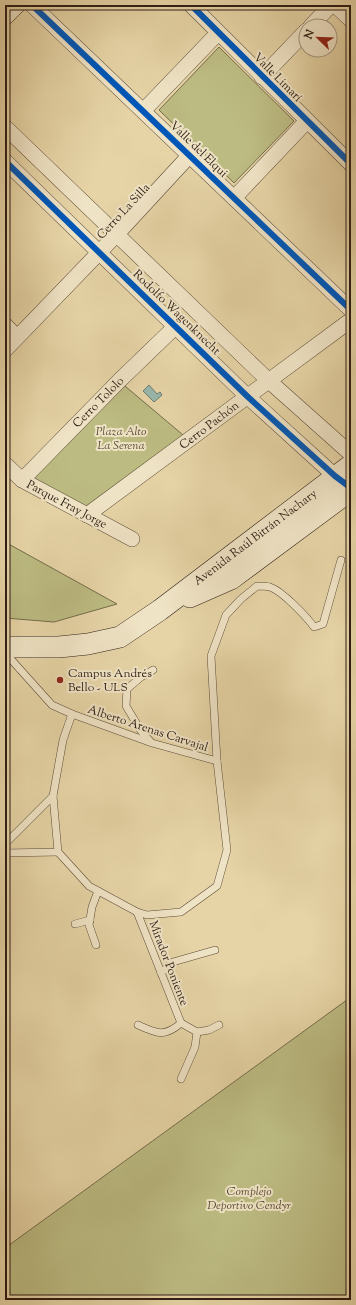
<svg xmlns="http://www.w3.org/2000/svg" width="356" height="1305" viewBox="0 0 356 1305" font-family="'Sorts Mill Goudy',serif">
  <rect width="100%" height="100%" fill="#e6d4a6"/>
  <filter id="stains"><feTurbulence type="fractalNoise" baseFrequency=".005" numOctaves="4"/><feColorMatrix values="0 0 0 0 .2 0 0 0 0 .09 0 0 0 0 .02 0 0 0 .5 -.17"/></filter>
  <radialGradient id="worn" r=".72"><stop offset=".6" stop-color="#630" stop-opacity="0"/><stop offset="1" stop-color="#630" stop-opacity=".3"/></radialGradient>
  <g fill="#bcbb82" stroke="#756c4b">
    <polygon points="219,47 294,121 234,183 159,110"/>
    <polygon points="119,381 189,440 87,515 22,480"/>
    <polygon points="5,542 117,604 54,622 5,618"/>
    <polygon points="351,997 351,1300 5,1300 5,1248"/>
  </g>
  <polygon fill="#97b8ac" stroke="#6d7a6f" points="149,385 157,394 160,392 162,395 154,402 143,391"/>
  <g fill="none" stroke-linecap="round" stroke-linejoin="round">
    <defs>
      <g id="service">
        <polyline points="5,656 8,656 52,705 72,714 152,743 217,761"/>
        <polyline points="150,741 141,731 126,706 127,689 141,677 153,670"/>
        <polyline points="5,844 53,796 63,740 72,714"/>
        <path d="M58 852 89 886 137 912 147 915 181 912 217 886 227 850 217 761 211 656 226 615 241 599 257 586C261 586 266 586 270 587 282 591 306 616 314 627L323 624 341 560"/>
        <polyline points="5,853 58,852 53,796"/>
        <polyline points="137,912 181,1023"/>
        <polyline points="75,924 90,920"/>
        <polyline points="96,945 89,925 92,907 98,891"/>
        <polyline points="161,973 173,962 215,950"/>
        <path d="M138 1025C156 1033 164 1038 181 1023"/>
        <polyline points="197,1032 209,1030 219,1025"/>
        <polyline points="181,1079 195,1047 197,1032 181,1023"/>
      </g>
      <g id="minor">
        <polyline points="32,5 351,310"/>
        <polyline points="191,5 351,164"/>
        <polyline points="335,5 351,20"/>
        <polyline points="5,18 18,5"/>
        <polyline points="311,26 331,5"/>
        <polyline points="262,77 306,31"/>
        <polyline points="143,111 218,33"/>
        <polyline points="5,127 269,381 351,454"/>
        <polyline points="5,161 248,397 335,476"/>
        <polyline points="234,198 307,121"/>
        <polyline points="5,325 17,337"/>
        <polyline points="5,350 117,234 189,156"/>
        <polyline points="5,464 22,480 132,539"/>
        <polyline points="22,480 119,381 176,326"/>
        <polyline points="87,515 351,320"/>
      </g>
      <g id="secondary">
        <polyline points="190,597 231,579 351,490"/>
        <polyline points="5,647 59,647 88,644 120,637 160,610 351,465"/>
      </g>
    </defs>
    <use href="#service" stroke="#5c4b38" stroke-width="8"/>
    <use href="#minor" stroke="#5c4b38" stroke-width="16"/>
    <use href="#secondary" stroke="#2e1d14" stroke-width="22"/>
    <use href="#service" stroke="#efe3c5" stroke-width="7"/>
    <use href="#minor" stroke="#efe3c5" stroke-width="15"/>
    <use href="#secondary" stroke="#efe3c5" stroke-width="21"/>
    <defs>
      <g id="cycleway">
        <polyline points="32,5 351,310"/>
        <polyline points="191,5 351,164"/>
        <polyline points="5,161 248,397 335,476 351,488"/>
      </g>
    </defs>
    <use href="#cycleway" stroke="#efe3c5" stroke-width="8"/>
    <use href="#cycleway" stroke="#0057b8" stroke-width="6"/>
  </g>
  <circle fill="#8f2418" stroke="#efe3c5" stroke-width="1.5" cx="60" cy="680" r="4"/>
  <g text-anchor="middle" stroke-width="4" stroke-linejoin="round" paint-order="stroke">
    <g font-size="12" fill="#2e1d14" stroke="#efe3c5">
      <text transform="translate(278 77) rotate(45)" y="4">Valle Limarí</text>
      <text transform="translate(199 149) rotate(44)" y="4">Valle del Elqui</text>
      <text transform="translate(123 211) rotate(-47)" y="4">Cerro La Silla</text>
      <text transform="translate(177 312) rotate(44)" y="4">Rodolfo Wagenknecht</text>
      <text transform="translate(98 402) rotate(-45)" y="4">Cerro Tololo</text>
      <text transform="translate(209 425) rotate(-37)" y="4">Cerro Pachón</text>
      <text transform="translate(67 504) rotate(28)" y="4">Parque Fray Jorge</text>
      <text transform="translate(255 537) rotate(-37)" y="4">Avenida Raúl Bitrán Nachary</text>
      <text transform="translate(148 728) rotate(18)" y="4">Alberto Arenas Carvajal</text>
      <text transform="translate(169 963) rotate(69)" y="4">Mirador Poniente</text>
    </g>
    <g font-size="12" font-style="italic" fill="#594c35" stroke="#efe3c5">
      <text x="121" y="435">Plaza Alto<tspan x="121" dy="14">La Serena</tspan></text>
      <text x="249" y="1195">Complejo<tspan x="249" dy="14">Deportivo Cendyr</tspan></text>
    </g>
    <g font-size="12" fill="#2e1d14" stroke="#efe3c5" text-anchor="start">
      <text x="68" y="677">Campus Andrés<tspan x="68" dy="14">Bello - ULS</tspan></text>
    </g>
  </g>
  <rect width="356" height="1305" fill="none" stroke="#e6d4a6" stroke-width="20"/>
  <rect x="6" y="6" width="344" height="1293" fill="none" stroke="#2e1d14" stroke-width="2"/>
  <rect x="10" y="10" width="336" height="1285" fill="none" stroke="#2e1d14"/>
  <g transform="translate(318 38) rotate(293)"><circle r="19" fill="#efe3c5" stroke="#a2947e"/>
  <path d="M0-3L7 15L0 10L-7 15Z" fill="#8f2418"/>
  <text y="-6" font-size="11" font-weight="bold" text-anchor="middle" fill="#2e1d14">N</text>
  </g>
  <rect width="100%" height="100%" filter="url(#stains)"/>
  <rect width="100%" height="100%" fill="url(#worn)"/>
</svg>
